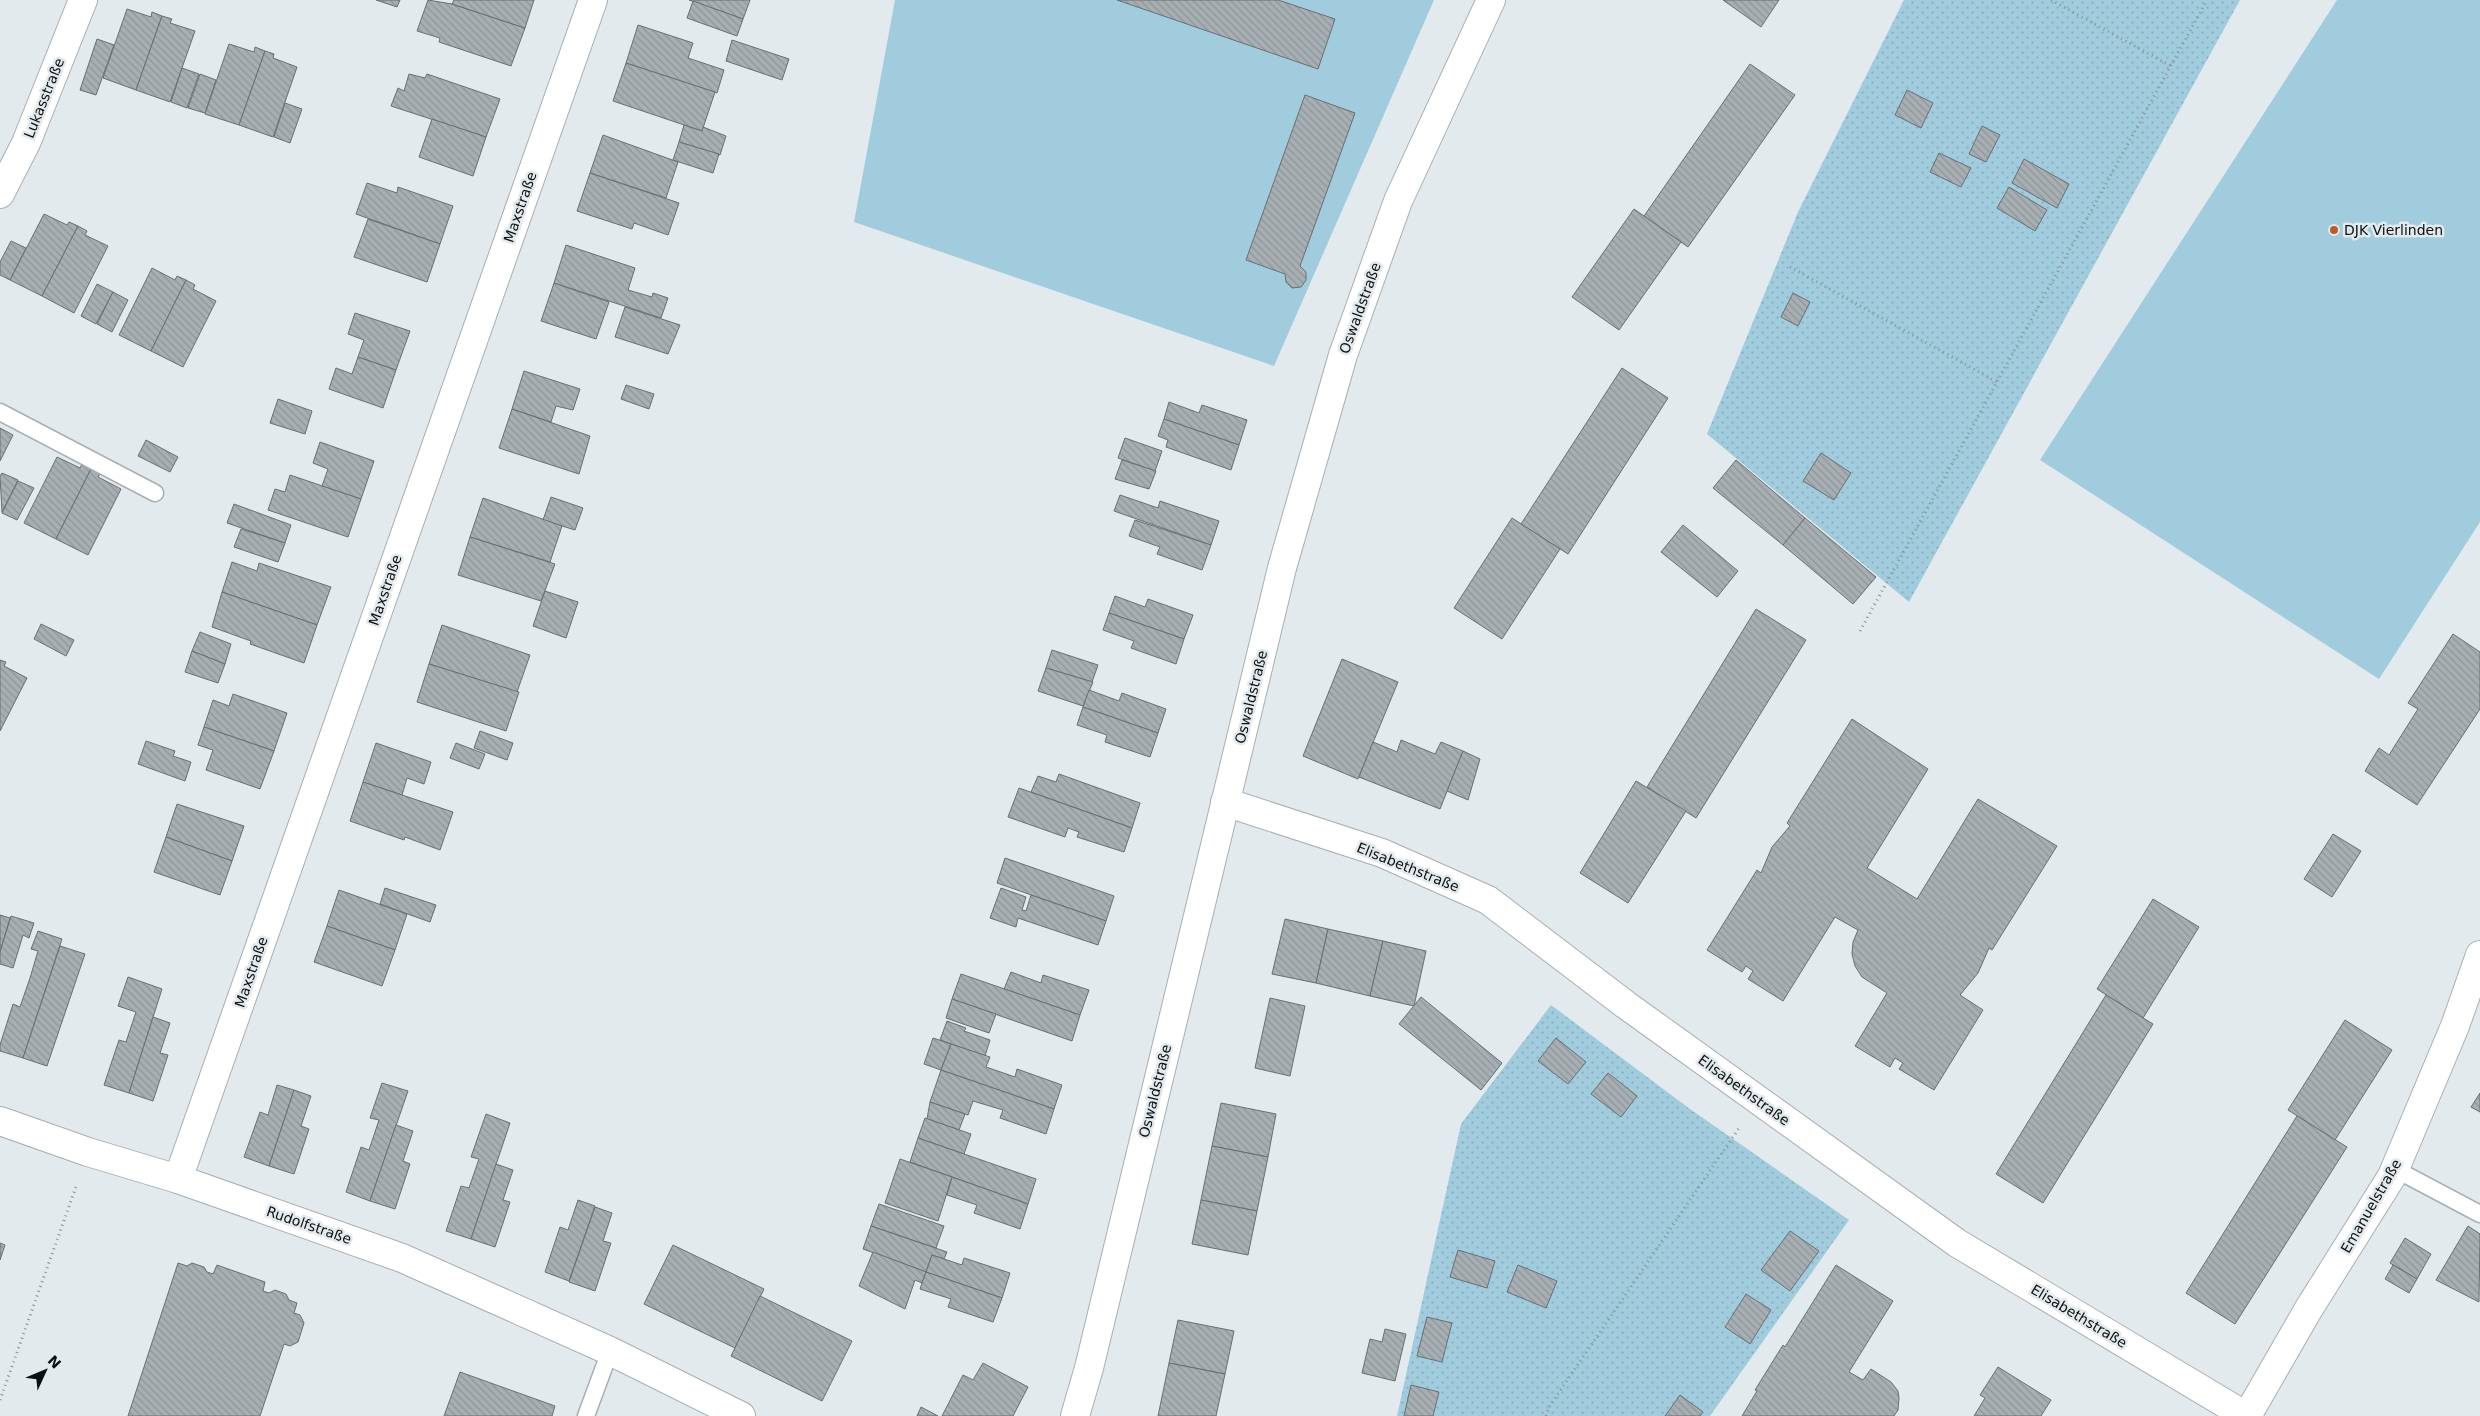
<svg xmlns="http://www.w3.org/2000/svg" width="2480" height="1416" viewBox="0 0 2480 1416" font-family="'DejaVu Sans',sans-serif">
  <defs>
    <pattern id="garden-dots" width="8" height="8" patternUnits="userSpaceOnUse" patternTransform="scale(1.25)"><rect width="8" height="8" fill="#a0ccdd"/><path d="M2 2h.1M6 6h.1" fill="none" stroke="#89aebd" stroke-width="1.8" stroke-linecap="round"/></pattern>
    <pattern id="building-back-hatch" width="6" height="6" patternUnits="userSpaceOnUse" patternTransform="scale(1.25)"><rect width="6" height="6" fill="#a7afb2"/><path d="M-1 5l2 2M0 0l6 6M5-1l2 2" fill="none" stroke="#8f9598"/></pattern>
  </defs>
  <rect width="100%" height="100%" fill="#e2eaed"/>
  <g fill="#a0ccdd">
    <polygon points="895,0 1434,0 1274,366 854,222"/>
    <polygon points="2337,0 2480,0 2480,522 2379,679 2040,460"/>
  </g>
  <g fill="url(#garden-dots)">
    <polygon points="1904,0 2240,0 1909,602 1707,434 1798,212"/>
    <polygon points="1551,1005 1690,1109 1849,1220 1710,1416 1397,1416 1461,1124"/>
  </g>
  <g fill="url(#building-back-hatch)" stroke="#686f72">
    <polygon points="376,0 400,0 397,7"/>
    <polygon points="428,0 452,4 525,28 511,66 439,42 440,38 417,31"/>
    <polygon points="454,0 534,0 525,28 452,4"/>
    <polygon points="689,0 750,0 743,19"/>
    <polygon points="1117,0 1278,0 1335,19 1318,69"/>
    <polygon points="1723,0 1779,0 1761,27"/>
    <polygon points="693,1 743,19 737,36 687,18"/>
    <polygon points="127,9 151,17 152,12 162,16 136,90 103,78"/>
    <polygon points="162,16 172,19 170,23 195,31 170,102 136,90"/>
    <polygon points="638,25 693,43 688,58 724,70 717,93 626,63"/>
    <polygon points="97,39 114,45 96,95 80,90"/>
    <polygon points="732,40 789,59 782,80 726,61"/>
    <polygon points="229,44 254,52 255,47 265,51 239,125 205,114"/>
    <polygon points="265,51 274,54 273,58 297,67 273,137 239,125"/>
    <polygon points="626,63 715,92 702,131 613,101"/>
    <polygon points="1750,64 1795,95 1688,247 1644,216"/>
    <polygon points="182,68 199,74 187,108 171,102"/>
    <polygon points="200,74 216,80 205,113 188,108"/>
    <polygon points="409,74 425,78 427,74 500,99 486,137 391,106 398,88 404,91"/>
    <polygon points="1907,90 1933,103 1921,128 1895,115"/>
    <polygon points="1305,95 1355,113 1300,266 1306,272 1306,280 1301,287 1292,288 1286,282 1285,274 1246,260"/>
    <polygon points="285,103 302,109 290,143 274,137"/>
    <polygon points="432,119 486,137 473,176 419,157"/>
    <polygon points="684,125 702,131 703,127 726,136 720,155 679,142"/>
    <polygon points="1982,126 2000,135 1986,162 1969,154"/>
    <polygon points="603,135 678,162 666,198 590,173"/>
    <polygon points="679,142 719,154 713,173 673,160"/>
    <polygon points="1939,153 1971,168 1961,187 1930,172"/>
    <polygon points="2024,159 2069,184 2057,208 2012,183"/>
    <polygon points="590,173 679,203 668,235 634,223 632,229 577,211"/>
    <polygon points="367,183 397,193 398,187 453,206 440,244 356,214"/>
    <polygon points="2009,187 2047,210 2035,231 1997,208"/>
    <polygon points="1634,209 1681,242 1619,330 1572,297"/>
    <polygon points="44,214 67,225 69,222 78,226 42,296 10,280"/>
    <polygon points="368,219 440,244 427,282 354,257"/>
    <polygon points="78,226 87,231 85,235 108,246 74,313 42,296"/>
    <polygon points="11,241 26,248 10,280 0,275 0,262"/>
    <polygon points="566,245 635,268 628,290 652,297 653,293 668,298 661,318 554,283"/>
    <polygon points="152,268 175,280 177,276 186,280 151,351 119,335"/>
    <polygon points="186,280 195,285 193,289 216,301 183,367 151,351"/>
    <polygon points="554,283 609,302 596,339 541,321"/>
    <polygon points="97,284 113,292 96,324 81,316"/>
    <polygon points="113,292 128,300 112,332 97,324"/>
    <polygon points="1793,293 1810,302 1798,326 1781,317"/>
    <polygon points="625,307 680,325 668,354 615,337"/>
    <polygon points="355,313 410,331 396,370 358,357 364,340 348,334"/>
    <polygon points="358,357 396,370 383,408 329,389 336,368 352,374"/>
    <polygon points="1622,368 1668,398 1568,554 1521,524"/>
    <polygon points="524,371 580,389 573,410 556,406 551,422 512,409"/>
    <polygon points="626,385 654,394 649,409 621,399"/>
    <polygon points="278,399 312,411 305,434 270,423"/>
    <polygon points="1169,402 1199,413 1202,405 1247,420 1239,445 1164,419"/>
    <polygon points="512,409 590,436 579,474 499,448"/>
    <polygon points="1164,419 1239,445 1231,470 1166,447 1168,440 1158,436"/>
    <polygon points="0,428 13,435 0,461"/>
    <polygon points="1125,438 1162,451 1155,471 1118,458"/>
    <polygon points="146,440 178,457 170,472 138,456"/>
    <polygon points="320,442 374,461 361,499 322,486 328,469 313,463"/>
    <polygon points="1821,453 1851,473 1834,500 1803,481"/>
    <polygon points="57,457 80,468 82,464 91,469 56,539 24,523"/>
    <polygon points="1122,460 1156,471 1149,489 1115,479"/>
    <polygon points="1736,460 1805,518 1783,545 1713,488"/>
    <polygon points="91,469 100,474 98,477 121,489 88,555 56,539"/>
    <polygon points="2,473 18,480 2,512 0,476"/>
    <polygon points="290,475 361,499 348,537 268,510 275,489 285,492"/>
    <polygon points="18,481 34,488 17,520 2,513"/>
    <polygon points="1120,495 1158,508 1160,501 1219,521 1211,545 1114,511"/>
    <polygon points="551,497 583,508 575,530 543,520"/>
    <polygon points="483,498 562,526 550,562 470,537"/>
    <polygon points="234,504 291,525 285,543 227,523"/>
    <polygon points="1512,518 1560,549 1502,639 1454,608"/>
    <polygon points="1805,518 1876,577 1853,604 1783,545"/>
    <polygon points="1135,520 1211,545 1202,570 1157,554 1160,547 1129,536"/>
    <polygon points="1683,525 1738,571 1717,597 1661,552"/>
    <polygon points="241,529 285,543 278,562 234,547"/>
    <polygon points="470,537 555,564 541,601 458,575"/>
    <polygon points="232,562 257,571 259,563 331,587 317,625 222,592"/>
    <polygon points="545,591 578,602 566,638 533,626"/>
    <polygon points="222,592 317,625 304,663 250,644 251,641 212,627"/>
    <polygon points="1115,596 1145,607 1148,599 1193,615 1184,639 1109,613"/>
    <polygon points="1756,609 1806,640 1696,818 1647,787"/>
    <polygon points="1109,613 1184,639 1176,664 1131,648 1134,641 1103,630"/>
    <polygon points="41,624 74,640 66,656 34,639"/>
    <polygon points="442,625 530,655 517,692 429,664"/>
    <polygon points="200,632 231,644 225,664 192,651"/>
    <polygon points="2453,634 2480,652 2480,709 2417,805 2365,771 2379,748 2389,755 2418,709 2408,703"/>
    <polygon points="1052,650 1098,665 1092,682 1046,668"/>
    <polygon points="192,651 225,664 218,683 185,672"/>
    <polygon points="1342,659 1398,682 1358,779 1303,756"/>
    <polygon points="0,660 6,662 4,666 27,678 0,731"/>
    <polygon points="429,664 519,692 506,731 417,702"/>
    <polygon points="1046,668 1093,682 1083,706 1038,691"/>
    <polygon points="1089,690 1119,701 1122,693 1166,709 1158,733 1083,707"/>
    <polygon points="233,694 287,713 274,751 204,727 213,700 229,706"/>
    <polygon points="1083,707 1158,733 1150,757 1105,742 1107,735 1077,725"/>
    <polygon points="1852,719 1928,769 1867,868 1917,899 1978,799 2057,846 1992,950 1989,948 1978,973 1960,995 1983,1010 1934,1090 1899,1069 1903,1063 1895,1058 1890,1067 1855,1046 1887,993 1862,977 1855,966 1852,954 1853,942 1858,930 1835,917 1783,1001 1748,979 1753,971 1746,966 1742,972 1707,950 1757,870 1761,873 1772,847 1790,826 1787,823"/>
    <polygon points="204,727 274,751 260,789 206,770 213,750 198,745"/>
    <polygon points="480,731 513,743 507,760 474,748"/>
    <polygon points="1401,740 1435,754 1441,742 1463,751 1440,809 1359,777 1373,742 1397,752"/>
    <polygon points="146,741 175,751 173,756 191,762 185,781 138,764"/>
    <polygon points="376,743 431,762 424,784 407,778 402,795 363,782"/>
    <polygon points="456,743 485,754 479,769 450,758"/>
    <polygon points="1463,751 1480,759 1468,800 1447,791"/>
    <polygon points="1059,774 1140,803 1132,828 1031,792 1038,776 1056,782"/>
    <polygon points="1636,781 1686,811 1628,903 1580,873"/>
    <polygon points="363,782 453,812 440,850 405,837 404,840 350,821"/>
    <polygon points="1019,788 1132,828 1124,852 1077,837 1079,832 1068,828 1065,837 1008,817"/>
    <polygon points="177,804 244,826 232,861 166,837"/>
    <polygon points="2333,834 2361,851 2332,897 2304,879"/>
    <polygon points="166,837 232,861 220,895 154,872"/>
    <polygon points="1005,858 1114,896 1106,921 997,883"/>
    <polygon points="385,888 436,905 430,922 380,904"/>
    <polygon points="1001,888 1026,897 1022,910 1026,911 1031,895 1106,921 1098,945 1018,918 1016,927 990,918"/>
    <polygon points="339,890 407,914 395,950 327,926"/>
    <polygon points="2153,899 2199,927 2143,1018 2097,989"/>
    <polygon points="0,915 10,918 0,952"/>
    <polygon points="11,916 34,923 29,938 23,935 13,968 0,964 0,952"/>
    <polygon points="1285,919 1328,929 1316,983 1272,974"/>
    <polygon points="327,926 395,950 382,986 314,962"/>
    <polygon points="1328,929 1383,941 1370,996 1316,983"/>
    <polygon points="38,931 62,939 23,1058 0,1051 0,1045 13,1004 20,1007 30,978 38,951 31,949"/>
    <polygon points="1383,941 1426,951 1414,1006 1370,996"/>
    <polygon points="60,946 85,954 47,1066 23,1058"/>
    <polygon points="1011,972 1041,983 1043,975 1089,990 1080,1015 1004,989"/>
    <polygon points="961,974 1080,1015 1072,1041 952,999"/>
    <polygon points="128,977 162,989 129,1093 104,1085 119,1040 126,1042 136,1012 118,1006"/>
    <polygon points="2106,995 2153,1024 2043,1203 1996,1174"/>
    <polygon points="1421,997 1502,1063 1481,1090 1399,1024"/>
    <polygon points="1270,998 1305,1006 1290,1076 1255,1068"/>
    <polygon points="952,999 996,1014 989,1033 946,1018"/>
    <polygon points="153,1017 170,1023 160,1053 168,1055 153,1101 129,1093"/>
    <polygon points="2345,1020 2392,1050 2335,1140 2288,1110"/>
    <polygon points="947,1021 966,1028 964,1031 990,1040 985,1056 940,1040"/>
    <polygon points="933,1038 951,1044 941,1070 924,1064"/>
    <polygon points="1556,1038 1586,1062 1568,1084 1538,1061"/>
    <polygon points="951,1044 990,1057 986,1067 1015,1077 1017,1069 1062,1085 1054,1109 941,1070"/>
    <polygon points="941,1070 1054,1109 1046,1134 1000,1118 1003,1110 973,1101 968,1115 930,1102"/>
    <polygon points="1608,1073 1637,1096 1621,1117 1591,1094"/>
    <polygon points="382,1083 408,1091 370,1201 346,1192 361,1147 369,1150 379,1120 370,1118"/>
    <polygon points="277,1085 294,1090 269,1166 244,1157 260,1112 268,1115"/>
    <polygon points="294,1090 311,1096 301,1126 309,1129 294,1174 269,1166"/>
    <polygon points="2480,1093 2480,1112 2471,1107"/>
    <polygon points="930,1102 965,1114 959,1130 927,1119"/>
    <polygon points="1221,1103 1276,1114 1268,1157 1212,1146"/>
    <polygon points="486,1114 510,1123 471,1239 446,1231 461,1186 469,1188 479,1159 471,1157"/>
    <polygon points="2297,1116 2347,1147 2235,1324 2186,1293"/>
    <polygon points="925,1118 971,1134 964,1154 918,1138"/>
    <polygon points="396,1125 413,1131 403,1161 410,1164 395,1209 370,1201"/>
    <polygon points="918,1138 1036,1179 1028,1204 910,1162"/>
    <polygon points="1212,1146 1268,1157 1257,1211 1201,1200"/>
    <polygon points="900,1159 952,1177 938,1221 885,1203"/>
    <polygon points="496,1164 513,1170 503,1200 510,1202 495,1247 471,1239"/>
    <polygon points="952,1177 1028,1204 1020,1229 974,1213 977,1205 947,1195"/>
    <polygon points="578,1200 595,1206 569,1281 545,1272 560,1227 568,1230"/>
    <polygon points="1201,1200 1257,1211 1248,1255 1192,1244"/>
    <polygon points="879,1204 944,1226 936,1248 871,1226"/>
    <polygon points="595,1207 612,1213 603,1241 611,1243 595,1291 569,1282"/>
    <polygon points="871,1226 947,1252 944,1259 932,1255 926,1272 863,1249"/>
    <polygon points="2468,1226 2480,1234 2479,1302 2436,1280"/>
    <polygon points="1790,1231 1819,1251 1790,1291 1761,1270"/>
    <polygon points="2405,1238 2431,1254 2417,1279 2390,1263"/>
    <polygon points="0,1243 5,1245 0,1260"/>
    <polygon points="673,1245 764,1289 735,1348 644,1304"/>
    <polygon points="1458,1250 1495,1261 1487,1288 1450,1277"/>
    <polygon points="873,1252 926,1272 922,1283 915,1280 905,1309 859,1286"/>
    <polygon points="932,1255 962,1265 964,1258 1010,1273 1002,1298 926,1272"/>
    <polygon points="178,1263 187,1266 192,1263 204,1267 207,1272 213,1274 217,1265 265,1282 263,1291 269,1293 275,1290 286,1294 289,1300 297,1303 294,1313 300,1315 304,1323 298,1342 290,1346 284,1344 260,1416 128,1416"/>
    <polygon points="1518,1265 1557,1281 1546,1308 1507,1292"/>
    <polygon points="1836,1265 1893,1301 1849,1372 1863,1380 1871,1369 1891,1382 1898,1391 1899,1398 1898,1410 1894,1416 1742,1416 1757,1391 1755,1390 1783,1345 1785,1347"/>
    <polygon points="2393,1265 2417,1279 2409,1293 2385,1279"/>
    <polygon points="926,1272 1002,1298 993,1322 948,1307 951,1299 920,1289"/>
    <polygon points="1746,1294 1771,1310 1750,1344 1725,1327"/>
    <polygon points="760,1296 852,1341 822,1401 731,1356"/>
    <polygon points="1427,1317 1452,1323 1442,1362 1417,1356"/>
    <polygon points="1178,1320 1234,1331 1225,1374 1169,1363"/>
    <polygon points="1385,1329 1406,1334 1395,1381 1362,1373 1370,1339 1382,1342"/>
    <polygon points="983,1363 1028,1387 1013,1416 942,1416 963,1375 973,1380"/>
    <polygon points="1169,1363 1225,1374 1216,1416 1158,1416"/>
    <polygon points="1998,1367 2051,1400 2041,1416 1974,1416 1985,1398 1980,1395"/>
    <polygon points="460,1372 555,1406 552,1416 444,1416"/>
    <polygon points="1411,1385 1439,1392 1433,1416 1404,1416"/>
    <polygon points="1680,1395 1703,1412 1700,1416 1665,1416"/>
    <polygon points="921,1407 938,1416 917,1416"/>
  </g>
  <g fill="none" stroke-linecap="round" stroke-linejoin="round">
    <defs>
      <g id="service">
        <polyline points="0,412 155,493"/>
        <polyline points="2395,1169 2480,1214"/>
        <polyline points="586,1416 610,1351"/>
      </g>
      <g id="minor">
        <polyline points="0,194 26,143 83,0"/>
        <polyline points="1225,802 1382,853 1488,900 1626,1005 1957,1243 2246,1416"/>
        <polyline points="0,1121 88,1152 178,1179 402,1258 610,1351 741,1416"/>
        <polyline points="178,1179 593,0"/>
        <polyline points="1075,1416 1089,1368 1282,568 1343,355 1398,201 1491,0"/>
        <polyline points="2247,1416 2308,1310 2392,1176 2455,1026 2480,955"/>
      </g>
    </defs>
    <use href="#service" stroke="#a7afb2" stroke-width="19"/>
    <use href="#minor" stroke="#a7afb2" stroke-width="30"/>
    <g stroke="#8a9092" stroke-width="3" stroke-dasharray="1 4" stroke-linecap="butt">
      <polyline points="2051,0 2171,66"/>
      <polyline points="1790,267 1997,382"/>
      <polyline points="1860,631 2207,0"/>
      <polyline points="0,1400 77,1184"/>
      <polyline points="1546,1416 1549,1407 1739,1128"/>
    </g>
    <use href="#service" stroke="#fff" stroke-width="16"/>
    <use href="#minor" stroke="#fff" stroke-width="28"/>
  </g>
  <circle fill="#bf582b" stroke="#e2eaed" stroke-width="2" cx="2334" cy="230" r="5"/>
  <g text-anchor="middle" stroke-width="5" stroke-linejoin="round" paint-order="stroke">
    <g font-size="14" fill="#0c0f10" stroke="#e2eaed">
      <text transform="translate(44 98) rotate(-68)" y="5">Lukasstraße</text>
      <text transform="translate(520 207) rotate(-71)" y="5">Maxstraße</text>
      <text transform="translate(1360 308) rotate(-70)" y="5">Oswaldstraße</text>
      <text transform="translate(385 590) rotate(-71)" y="5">Maxstraße</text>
      <text transform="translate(1251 697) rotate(-76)" y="5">Oswaldstraße</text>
      <text transform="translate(1408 867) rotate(22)" y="5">Elisabethstraße</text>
      <text transform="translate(251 972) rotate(-71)" y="5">Maxstraße</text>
      <text transform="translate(1744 1090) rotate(36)" y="5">Elisabethstraße</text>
      <text transform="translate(1155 1091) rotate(-76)" y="5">Oswaldstraße</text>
      <text transform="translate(2371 1206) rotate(-60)" y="5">Emanuelstraße</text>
      <text transform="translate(309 1225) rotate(19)" y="5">Rudolfstraße</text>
      <text transform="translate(2079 1316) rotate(31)" y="5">Elisabethstraße</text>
    </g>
    <g font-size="14" fill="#0c0f10" stroke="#e2eaed" text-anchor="start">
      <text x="2344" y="235">DJK Vierlinden</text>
    </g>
  </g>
  <g transform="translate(45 1371) rotate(46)" stroke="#e2eaed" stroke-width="4" paint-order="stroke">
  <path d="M0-4L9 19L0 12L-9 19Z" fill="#0c0f10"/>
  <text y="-8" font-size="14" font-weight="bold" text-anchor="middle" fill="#0c0f10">N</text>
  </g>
</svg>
